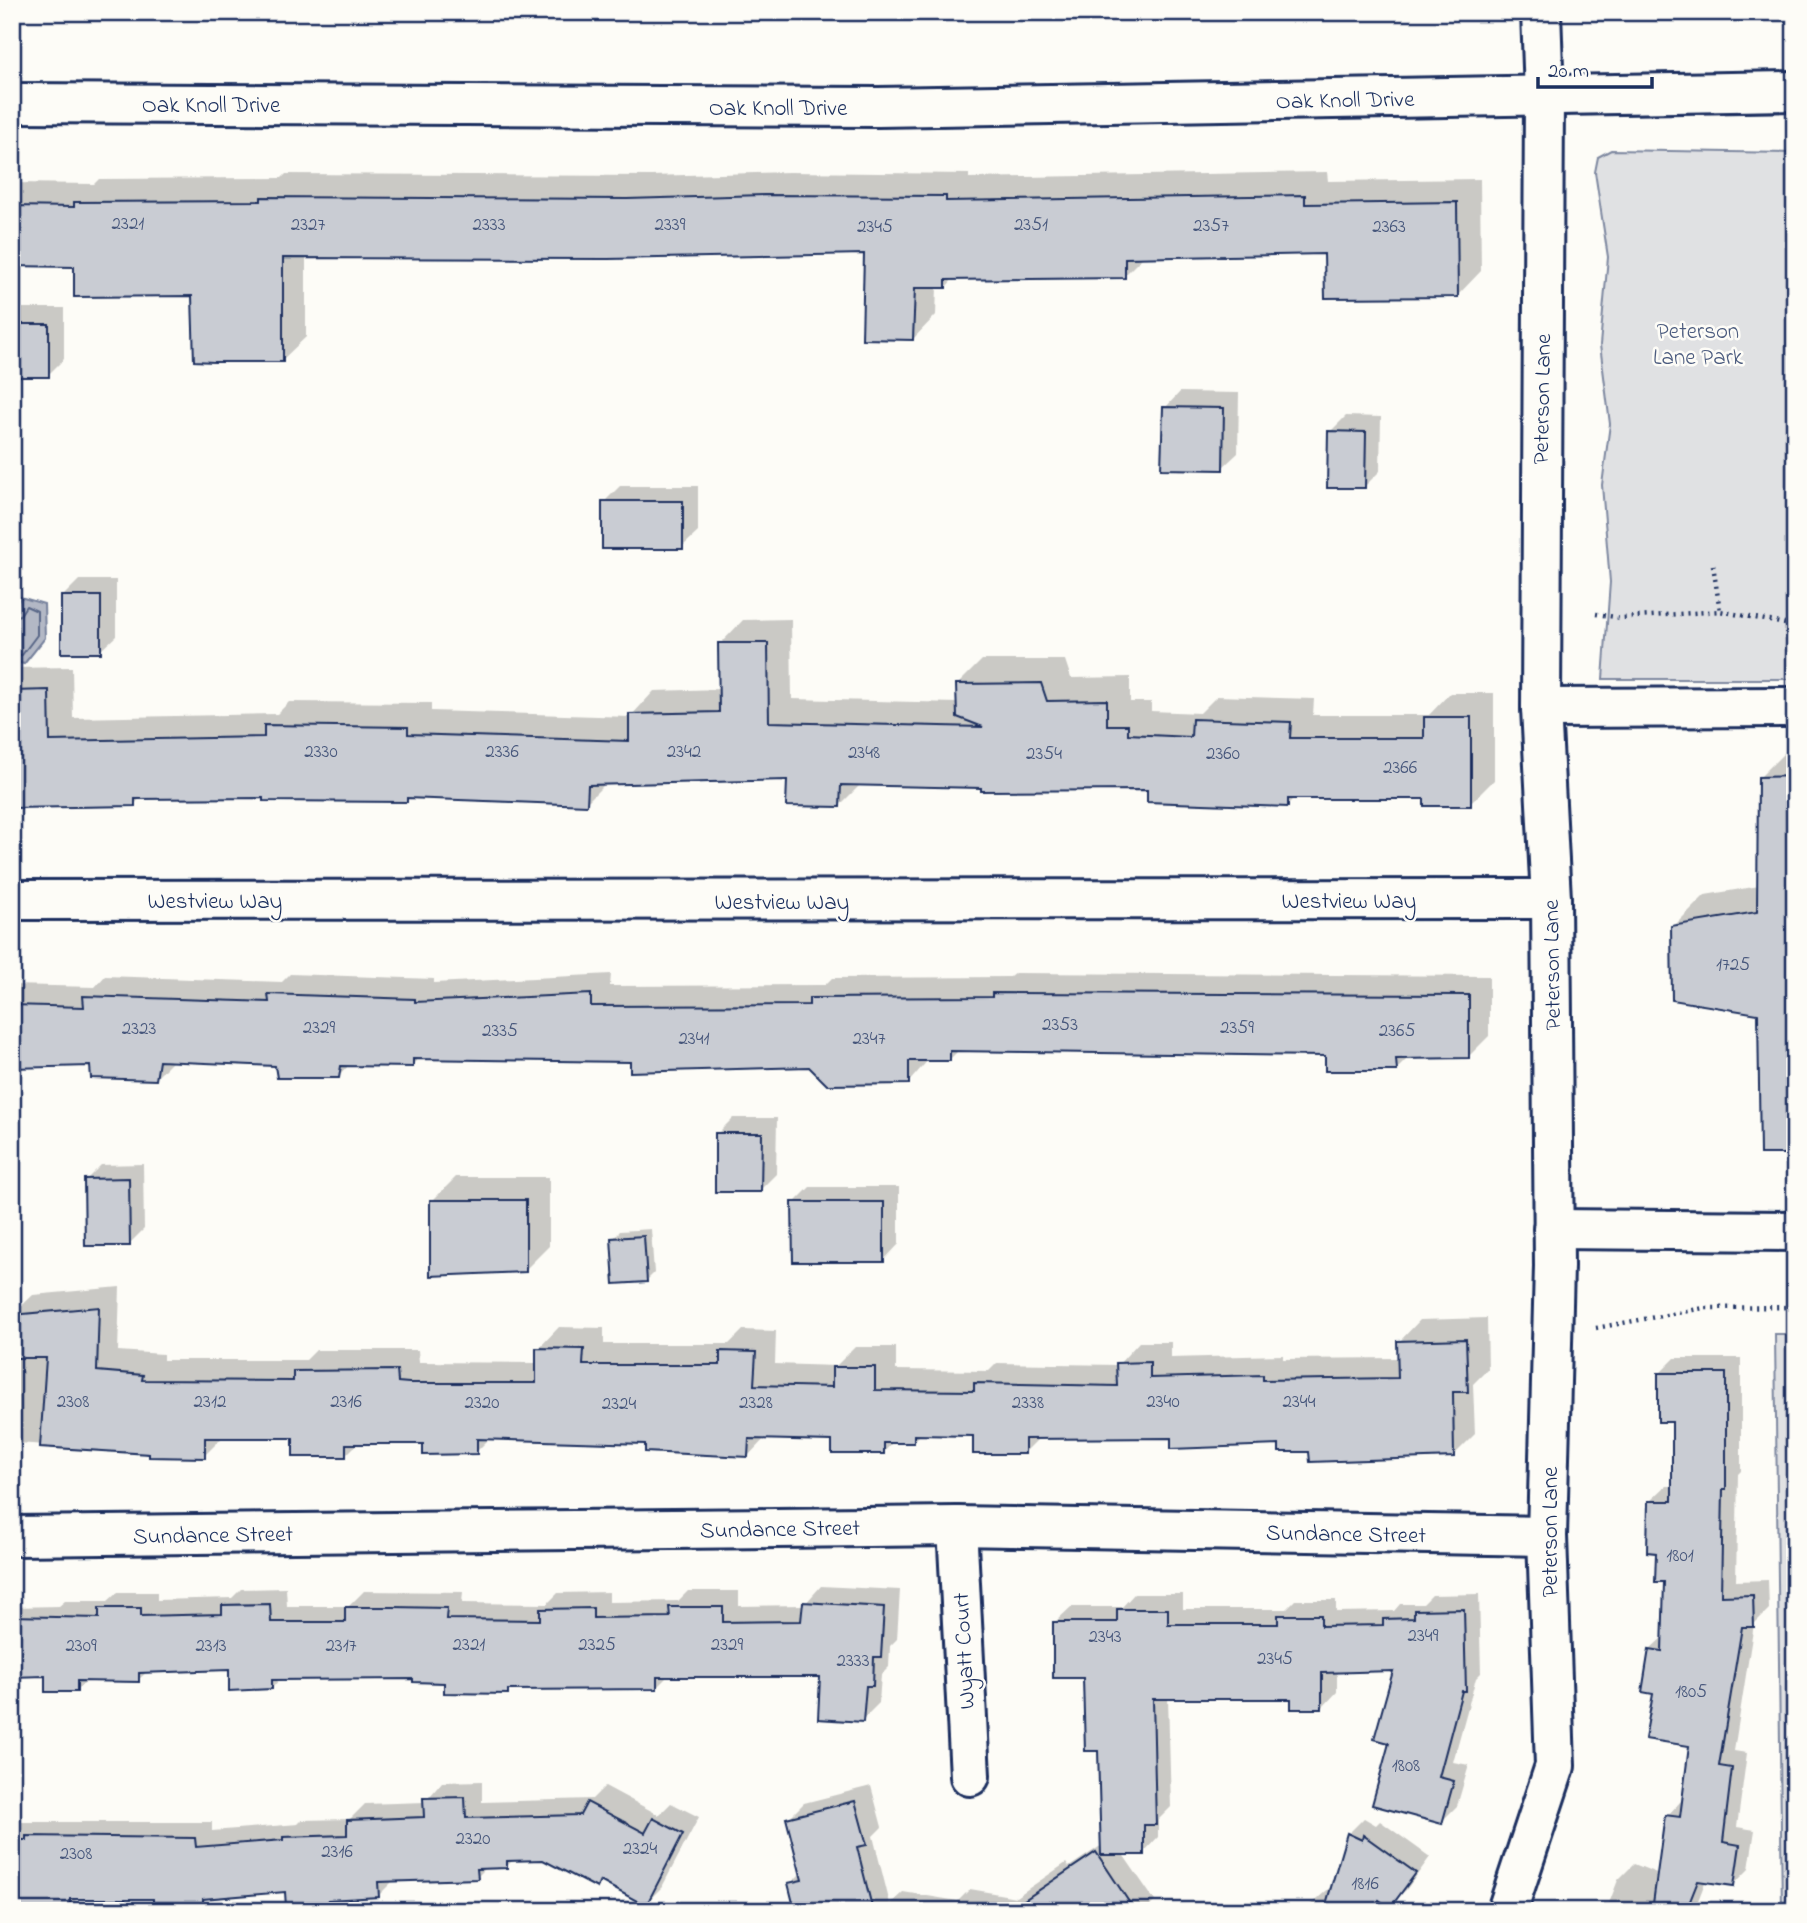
<svg xmlns="http://www.w3.org/2000/svg" width="1807" height="1923" viewBox="0 0 1807 1923" font-family="'Indie Flower',sans-serif">
  <rect width="100%" height="100%" fill="#fdfcf7"/>
  <filter id="ink" filterUnits="userSpaceOnUse"><feTurbulence type="fractalNoise" baseFrequency=".0143" numOctaves="2"/><feDisplacementMap in="SourceGraphic" scale="14" xChannelSelector="R" yChannelSelector="G"/><feConvolveMatrix kernelMatrix="1 2 1 2 8 2 1 2 1" color-interpolation-filters="sRGB"/></filter>
  <g filter="url(#ink)">
    <g fill="#e0e1e3" stroke="#7e88a0" stroke-width="2">
      <polygon points="1611,150 1795,153 1795,679 1603,679 1610,582 1602,485 1610,424 1600,345 1608,257 1595,172 1598,157"/>
      <polygon points="1775,1334 1795,1334 1795,1911 1782,1911"/>
    </g>
    <polygon fill="#b3b8c5" stroke="#76819c" stroke-width="2" points="20,597 44,604 45,638 24,664 12,661 12,619"/>
    <g fill="#0003">
      <polygon points="789,172 969,174 969,178 1327,172 1328,181 1480,179 1481,271 1458,295 1326,252 1144,256 1124,276 954,278 946,287 937,287 936,315 913,339 865,252 306,257 306,337 282,360 194,294 76,266 12,264 12,183 94,184 99,179 282,178 286,174 651,176"/>
      <polygon points="18,308 64,308 64,359 48,375 12,375 12,314"/>
      <polygon points="1180,392 1239,393 1238,453 1222,468 1165,408"/>
      <polygon points="1346,416 1381,417 1380,471 1364,487 1330,432"/>
      <polygon points="620,486 698,486 698,532 682,547 604,502"/>
      <polygon points="79,580 116,580 116,636 100,651 63,596"/>
      <polygon points="791,619 792,699 958,703 958,684 982,660 1065,660 1071,678 1130,677 1130,702 1151,702 1151,711 1200,713 1217,696 1314,699 1313,715 1429,715 1450,693 1494,693 1494,780 1470,804 1426,797 1295,797 1287,805 1149,788 861,784 840,805 789,778 607,782 586,803 265,796 141,797 135,804 12,806 12,668 72,667 73,718 277,714 289,702 431,703 431,711 630,717 654,691 721,689 720,644 743,620"/>
      <polygon points="1791,746 1795,746 1795,1152 1760,1012 1673,927 1705,895 1759,886 1760,777"/>
      <polygon points="1015,973 1489,976 1489,1036 1469,1056 1409,1057 1396,1070 1327,1055 959,1050 950,1059 929,1059 908,1083 810,1065 631,1060 420,1057 412,1065 350,1064 339,1076 277,1065 174,1060 156,1078 92,1064 12,1066 12,985 95,987 105,976 282,982 290,974 434,979 434,983 611,974 610,986 825,985 832,978 1010,977"/>
      <polygon points="733,1118 777,1118 776,1174 760,1190 717,1134"/>
      <polygon points="143,1164 144,1229 129,1244 86,1180 101,1165"/>
      <polygon points="456,1177 549,1177 549,1246 525,1270 432,1201"/>
      <polygon points="810,1187 899,1187 899,1244 884,1260 794,1203"/>
      <polygon points="651,1229 654,1273 647,1280 613,1239 620,1231"/>
      <polygon points="120,1287 118,1351 163,1354 163,1360 306,1360 316,1350 418,1350 419,1362 538,1363 538,1349 559,1327 604,1328 604,1344 729,1344 743,1330 776,1331 775,1364 836,1366 855,1347 896,1347 896,1370 989,1371 997,1363 1118,1365 1139,1342 1171,1342 1171,1358 1283,1355 1283,1359 1399,1358 1399,1342 1420,1320 1487,1318 1488,1369 1473,1384 1475,1434 1453,1456 1311,1450 1280,1443 1173,1436 1040,1437 1025,1452 975,1434 922,1433 914,1441 894,1441 884,1452 833,1439 766,1437 748,1456 647,1443 491,1437 476,1452 424,1442 359,1442 345,1456 295,1436 224,1436 204,1456 17,1443 12,1448 12,1315 33,1295"/>
      <polygon points="1675,1358 1741,1358 1741,1471 1738,1474 1736,1581 1768,1580 1769,1609 1754,1624 1734,1751 1747,1753 1737,1827 1755,1830 1749,1869 1734,1884 1706,1880 1694,1911 1606,1911 1618,1880 1634,1864 1659,1874 1667,1816 1682,1800 1691,1744 1655,1692 1650,1649 1664,1636 1666,1580 1650,1501 1666,1486 1674,1486 1674,1421 1660,1373"/>
      <polygon points="821,1586 900,1590 897,1639 890,1646 889,1667 881,1675 879,1703 862,1720 822,1675 668,1676 656,1688 512,1688 507,1693 415,1677 281,1678 272,1688 231,1669 148,1671 138,1680 88,1679 76,1691 47,1675 12,1675 12,1607 59,1606 65,1601 108,1601 118,1592 157,1592 157,1600 232,1598 241,1589 286,1588 287,1606 349,1606 364,1591 463,1592 462,1603 547,1604 558,1593 609,1592 609,1602 678,1601 688,1591 739,1591 739,1606 804,1605"/>
      <polygon points="1134,1594 1183,1594 1183,1609 1286,1609 1295,1600 1336,1600 1336,1612 1394,1611 1400,1604 1423,1604 1432,1595 1479,1594 1481,1673 1476,1678 1453,1762 1469,1765 1457,1806 1441,1822 1391,1741 1396,1669 1337,1671 1337,1692 1322,1708 1293,1698 1168,1697 1171,1807 1158,1820 1158,1837 1143,1853 1122,1853 1155,1901 1145,1911 886,1911 887,1905 881,1911 797,1911 790,1884 802,1872 788,1819 804,1803 871,1786 882,1827 873,1836 890,1904 903,1892 958,1901 970,1889 1016,1897 1066,1863 1069,1867 1102,1845 1100,1749 1085,1676 1055,1622 1071,1607 1122,1607"/>
      <polygon points="482,1781 482,1802 592,1799 605,1786 659,1815 671,1803 699,1817 662,1887 646,1903 602,1880 596,1886 543,1858 514,1859 507,1866 487,1867 477,1877 394,1880 378,1896 335,1897 328,1904 287,1890 209,1896 202,1903 154,1898 78,1898 69,1907 12,1908 12,1822 212,1822 212,1831 298,1824 302,1820 350,1819 365,1804 425,1802 442,1782"/>
      <polygon points="1364,1818 1376,1825 1380,1821 1430,1857 1406,1890 1382,1911 1303,1911 1333,1885 1348,1834"/>
    </g>
    <g fill="none" stroke-linecap="round" stroke-linejoin="round">
      <polyline stroke="#586687" stroke-width="2" points="12,617 20,615 26,606 37,611 37,635 22,655 12,654"/>
    </g>
    <g fill="#c9ccd3" stroke="#1b2f5e" stroke-width="2">
      <polygon points="764,195 946,196 946,201 1305,195 1305,204 1457,202 1458,297 1325,298 1324,254 1125,258 1125,278 946,280 946,288 915,288 913,340 862,339 864,254 608,259 283,258 283,362 214,362 194,361 192,296 74,297 74,267 12,266 12,206 74,207 74,202 261,201 261,197 627,199"/>
      <rect x="12" y="324" width="37" height="53"/>
      <polygon points="1163,407 1224,408 1223,470 1161,469"/>
      <polygon points="1328,431 1366,432 1365,488 1327,488"/>
      <rect x="602" y="501" width="81" height="48"/>
      <rect x="61" y="596" width="40" height="57"/>
      <polygon points="718,643 768,643 769,722 983,727 957,717 956,684 1041,683 1047,701 1107,700 1107,725 1128,725 1128,734 1191,737 1192,719 1291,722 1290,738 1424,738 1424,717 1471,717 1471,806 1424,806 1424,799 1288,799 1288,807 1147,802 1147,790 981,791 981,788 841,785 840,807 786,806 787,780 588,785 587,805 407,798 407,802 263,801 263,798 135,799 135,806 12,808 12,691 49,690 50,741 264,737 264,725 408,727 408,734 629,741 629,714 719,712"/>
      <polygon points="1795,776 1795,1154 1760,1154 1758,1014 1672,1000 1671,926 1757,912 1758,777"/>
      <polygon points="992,993 1469,995 1469,1058 1396,1059 1397,1071 1325,1071 1325,1056 950,1051 950,1061 909,1061 909,1084 827,1085 809,1067 630,1072 630,1062 413,1059 413,1067 341,1066 339,1078 277,1078 275,1066 159,1061 156,1080 91,1078 90,1066 12,1068 12,1005 84,1007 83,996 269,1002 268,994 415,999 415,1002 591,994 591,1006 809,1005 809,998 992,997"/>
      <polygon points="715,1133 762,1133 761,1192 715,1192"/>
      <polygon points="129,1178 130,1246 85,1246 84,1179"/>
      <polygon points="430,1200 526,1200 526,1272 430,1276"/>
      <polygon points="792,1202 884,1202 884,1262 793,1262"/>
      <polygon points="644,1236 647,1282 614,1284 611,1238"/>
      <polygon points="99,1307 97,1371 143,1375 142,1380 293,1381 293,1371 397,1370 398,1382 409,1383 536,1383 536,1348 584,1349 583,1365 720,1365 720,1351 756,1352 754,1385 832,1387 832,1367 875,1367 875,1390 974,1391 974,1383 1117,1386 1116,1363 1150,1362 1150,1378 1263,1375 1263,1380 1398,1378 1397,1341 1466,1339 1468,1392 1453,1392 1454,1457 1310,1462 1309,1452 1279,1452 1279,1445 1171,1449 1171,1438 1025,1439 1025,1454 973,1454 973,1436 914,1435 914,1443 884,1443 884,1454 832,1454 832,1441 749,1439 748,1457 645,1452 645,1444 477,1439 477,1454 423,1455 423,1444 346,1444 346,1457 293,1457 293,1438 205,1438 205,1458 149,1457 149,1454 40,1447 46,1358 13,1358 12,1315"/>
      <polygon points="1658,1373 1726,1373 1726,1489 1723,1489 1721,1596 1753,1595 1754,1627 1742,1627 1719,1766 1732,1768 1723,1842 1740,1845 1734,1886 1698,1881 1686,1911 1652,1911 1665,1815 1680,1817 1689,1746 1645,1739 1653,1694 1642,1692 1649,1649 1662,1651 1664,1582 1655,1582 1656,1553 1647,1552 1648,1501 1672,1501 1672,1422 1658,1422"/>
      <polygon points="803,1602 884,1607 881,1657 874,1657 873,1686 866,1686 863,1722 818,1719 820,1677 657,1677 657,1689 508,1690 508,1694 444,1693 444,1683 413,1682 413,1679 272,1680 272,1689 229,1691 229,1670 139,1673 139,1682 77,1681 77,1692 45,1692 45,1676 12,1677 12,1616 99,1618 99,1608 141,1608 141,1616 222,1614 222,1605 270,1604 271,1622 345,1622 345,1607 393,1607 447,1608 446,1619 540,1620 540,1609 593,1608 593,1618 670,1617 669,1607 723,1607 723,1622 801,1621"/>
      <polygon points="1117,1609 1168,1609 1168,1624 1278,1624 1278,1615 1321,1615 1321,1626 1383,1625 1383,1619 1414,1618 1414,1610 1464,1609 1466,1691 1462,1691 1439,1777 1454,1781 1442,1824 1372,1805 1389,1743 1374,1739 1393,1671 1322,1673 1322,1709 1291,1709 1291,1699 1153,1699 1156,1825 1144,1825 1144,1855 1101,1855 1098,1751 1085,1751 1083,1678 1053,1678 1053,1622 1117,1622"/>
      <polygon points="465,1797 466,1818 580,1815 587,1802 645,1833 653,1818 683,1834 646,1906 600,1881 597,1888 543,1860 507,1861 507,1868 477,1869 478,1879 378,1882 379,1897 328,1900 328,1906 286,1907 285,1892 203,1899 203,1905 153,1909 153,1899 70,1899 70,1909 12,1908 12,1840 26,1840 26,1836 195,1838 196,1847 283,1840 283,1837 347,1835 347,1820 424,1817 423,1798"/>
      <polygon points="855,1801 867,1845 857,1847 873,1911 795,1911 788,1883 802,1880 786,1818"/>
      <polygon points="1347,1833 1362,1840 1363,1835 1416,1873 1390,1908 1379,1900 1371,1911 1324,1911"/>
      <polygon points="1096,1852 1135,1911 1008,1911"/>
    </g>
    <g fill="none" stroke-linecap="round" stroke-linejoin="round">
      <defs>
        <g id="minor">
          <polyline points="12,103 878,107 1795,91"/>
          <polyline points="1541,708 1795,707"/>
          <polyline points="12,900 1551,899"/>
          <polyline points="1553,1229 1795,1231"/>
          <polyline points="957,1526 970,1776"/>
          <polyline points="12,1536 957,1526 1547,1536"/>
          <polyline points="1507,1911 1555,1766 1547,1536 1554,1266 1551,899 1541,708 1544,95 1541,12"/>
        </g>
      </defs>
      <use href="#minor" stroke="#1b2f5e" stroke-width="44"/>
      <g stroke="#1b2f5e" stroke-width="4.5" stroke-dasharray="2 5" stroke-linecap="butt">
        <polyline points="1713,565 1720,611"/>
        <polyline points="1596,614 1622,618 1720,611 1795,626"/>
        <polyline points="1596,1328 1704,1308 1795,1307"/>
      </g>
      <use href="#minor" stroke="#fdfcf7" stroke-width="38"/>
    </g>
  </g>
  <g text-anchor="middle" stroke-width="5" stroke-linejoin="round" paint-order="stroke">
    <g font-size="19" fill="#46567b">
      <text x="128" y="229">2321</text>
      <text x="308" y="230">2327</text>
      <text x="489" y="230">2333</text>
      <text x="670" y="230">2339</text>
      <text x="1031" y="230">2351</text>
      <text x="1211" y="231">2357</text>
      <text x="875" y="232">2345</text>
      <text x="1389" y="232">2363</text>
      <text x="321" y="757">2330</text>
      <text x="502" y="757">2336</text>
      <text x="684" y="757">2342</text>
      <text x="864" y="758">2348</text>
      <text x="1044" y="759">2354</text>
      <text x="1223" y="759">2360</text>
      <text x="1400" y="773">2366</text>
      <text x="1733" y="970">1725</text>
      <text x="1060" y="1030">2353</text>
      <text x="319" y="1033">2329</text>
      <text x="1237" y="1033">2359</text>
      <text x="139" y="1034">2323</text>
      <text x="500" y="1036">2335</text>
      <text x="1397" y="1036">2365</text>
      <text x="694" y="1044">2341</text>
      <text x="869" y="1044">2347</text>
      <text x="73" y="1407">2308</text>
      <text x="210" y="1407">2312</text>
      <text x="346" y="1407">2316</text>
      <text x="1163" y="1407">2340</text>
      <text x="1299" y="1407">2344</text>
      <text x="482" y="1408">2320</text>
      <text x="756" y="1408">2328</text>
      <text x="1028" y="1408">2338</text>
      <text x="619" y="1409">2324</text>
      <text x="1680" y="1561">1801</text>
      <text x="1423" y="1641">2349</text>
      <text x="1105" y="1642">2343</text>
      <text x="469" y="1650">2321</text>
      <text x="597" y="1650">2325</text>
      <text x="727" y="1650">2329</text>
      <text x="81" y="1651">2309</text>
      <text x="211" y="1651">2313</text>
      <text x="341" y="1651">2317</text>
      <text x="1275" y="1664">2345</text>
      <text x="853" y="1666">2333</text>
      <text x="1691" y="1697">1805</text>
      <text x="1406" y="1771">1808</text>
      <text x="473" y="1844">2320</text>
      <text x="640" y="1854">2324</text>
      <text x="337" y="1857">2316</text>
      <text x="76" y="1859">2308</text>
      <text x="1365" y="1889">1816</text>
    </g>
    <g font-size="23" fill="#1b2f5e" stroke="#fdfcf7">
      <text transform="translate(1345 99) rotate(-1)" y="8">Oak Knoll Drive</text>
      <text x="211" y="112">Oak Knoll Drive</text>
      <text x="778" y="115">Oak Knoll Drive</text>
      <text transform="translate(1541 399) rotate(-89)" y="8">Peterson Lane</text>
      <text x="215" y="908">Westview Way</text>
      <text x="1349" y="908">Westview Way</text>
      <text x="782" y="909">Westview Way</text>
      <text transform="translate(1551 965) rotate(-91)" y="8">Peterson Lane</text>
      <text transform="translate(780 1528) rotate(-1)" y="8">Sundance Street</text>
      <text transform="translate(1549 1532) rotate(-90)" y="8">Peterson Lane</text>
      <text transform="translate(1346 1533) rotate(1)" y="8">Sundance Street</text>
      <text transform="translate(213 1534) rotate(-1)" y="8">Sundance Street</text>
      <text transform="translate(963 1651) rotate(-93)" y="8">Wyatt Court</text>
    </g>
    <g font-size="23" fill="#4c5c7f" stroke="#fdfcf7">
      <text x="1698" y="338">Peterson<tspan x="1698" dy="26">Lane Park</tspan></text>
    </g>
  </g>
  <rect width="1807" height="1923" fill="none" stroke="#fdfcf7" stroke-width="42"/>
  <rect x="21" y="21" width="1765" height="1881" fill="none" stroke="#1b2f5e" stroke-width="2.5" filter="url(#ink)"/>
  <path d="M1538 77v10h114v-10" fill="none" stroke="#1b2f5e" stroke-width="3.5"/>
  <text x="1548" y="77" font-size="21" fill="#1b2f5e" stroke="#fdfcf7" stroke-width="5" paint-order="stroke">20 m</text>
</svg>
